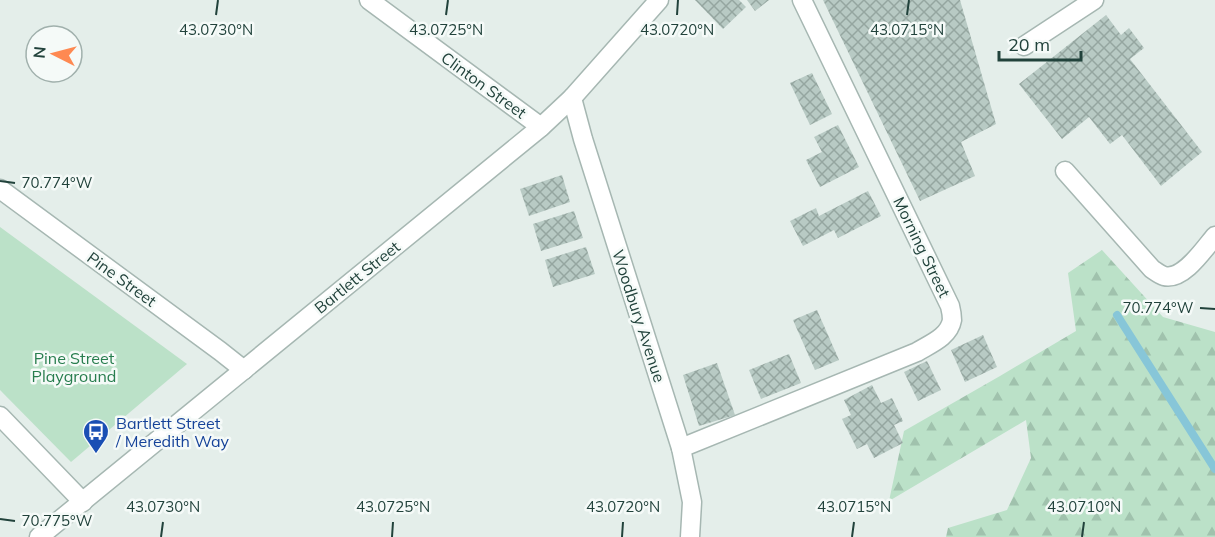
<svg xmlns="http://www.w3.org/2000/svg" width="1215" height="537" viewBox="0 0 1215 537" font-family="Mulish,sans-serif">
  <defs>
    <pattern id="forest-firs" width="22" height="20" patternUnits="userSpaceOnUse" patternTransform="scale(1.5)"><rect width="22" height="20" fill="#bbe1c8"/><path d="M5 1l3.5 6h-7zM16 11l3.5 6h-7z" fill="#a0c2ad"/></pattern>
    <pattern id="building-cross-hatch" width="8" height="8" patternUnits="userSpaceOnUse" patternTransform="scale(1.5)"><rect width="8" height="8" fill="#b8cac4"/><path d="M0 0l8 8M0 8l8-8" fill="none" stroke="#95a6a0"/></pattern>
  </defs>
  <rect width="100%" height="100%" fill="#e4eeea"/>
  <polygon fill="#bbe1c8" points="0,227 187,364 71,462 0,390"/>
  <polygon fill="url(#forest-firs)" points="1102,250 1163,317 1215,332 1215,537 946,537 948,528 1007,510 1031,458 1026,420 889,501 904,431 1000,376 1076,331 1068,273"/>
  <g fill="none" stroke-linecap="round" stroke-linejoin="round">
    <polyline stroke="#87c6d8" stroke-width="8" points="1117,315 1215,469"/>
  </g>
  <g fill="url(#building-cross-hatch)">
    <polygon points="695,0 739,0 746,7 723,29"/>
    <polygon points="747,0 769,0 755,11"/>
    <polygon points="823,0 960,0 996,124 961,142 975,176 920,201"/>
    <polygon points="1106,15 1121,35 1129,28 1144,48 1130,59 1202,152 1161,186 1122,135 1110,144 1089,117 1062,139 1019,84"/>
    <polygon points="812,73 832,114 810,125 790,83"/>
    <polygon points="838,125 859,167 820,187 806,160 822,152 814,137"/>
    <polygon points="562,175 570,202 529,216 520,189"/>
    <polygon points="868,191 881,216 838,238 834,230 803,246 790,221 816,208 819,216"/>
    <polygon points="574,211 583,238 541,251 533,224"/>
    <polygon points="586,247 595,274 553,287 545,260"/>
    <polygon points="817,310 839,360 815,370 793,320"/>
    <polygon points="983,335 997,367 965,382 951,350"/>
    <polygon points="789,354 801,383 761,399 749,370"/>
    <polygon points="927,361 941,390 918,401 904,372"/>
    <polygon points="717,363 735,415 699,426 683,375"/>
    <polygon points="872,385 881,403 892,398 903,421 894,425 903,443 874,458 867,444 857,449 842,419 851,415 844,400"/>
  </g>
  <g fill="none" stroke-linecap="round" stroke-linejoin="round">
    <defs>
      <g id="minor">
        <polyline points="369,0 541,127"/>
        <polyline points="1024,46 1094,0"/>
        <polyline points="572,98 583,139 681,448 692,502 690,537"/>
        <path d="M1065 171 1152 269C1155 271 1160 275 1164 276 1183 281 1204 249 1215 236"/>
        <polyline points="0,189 220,351 244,370"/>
        <polyline points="0,416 83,502"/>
        <path d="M681 448 917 352C930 344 949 337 952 320 952 316 951 310 950 306L802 0"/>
        <polyline points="39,537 541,127 572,98 659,0"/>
      </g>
    </defs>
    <use href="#minor" stroke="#a6b7b2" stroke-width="21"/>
    <use href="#minor" stroke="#fff" stroke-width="18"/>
  </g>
  <path fill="none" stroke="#21423b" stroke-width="2" d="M216 15 218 0M446 15 448 0M677 15 678 0M907 15 909 0M0 181 15 183M1200 308 1215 309M0 519 15 521M161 537 163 522M392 537 393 522M622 537 623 522M852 537 854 522M1082 537 1084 522"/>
  <defs>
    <symbol id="bus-pin" viewBox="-11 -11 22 30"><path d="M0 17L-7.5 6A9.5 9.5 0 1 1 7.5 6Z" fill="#1a4fb4" stroke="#f5faf8"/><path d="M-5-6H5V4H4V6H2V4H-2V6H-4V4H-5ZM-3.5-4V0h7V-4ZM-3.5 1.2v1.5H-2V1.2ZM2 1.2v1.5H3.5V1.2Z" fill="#fff"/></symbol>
  </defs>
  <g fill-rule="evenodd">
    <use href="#bus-pin" x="81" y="417" width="30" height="40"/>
  </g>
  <g text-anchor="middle" stroke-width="5" stroke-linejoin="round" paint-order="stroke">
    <g font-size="16" fill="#21423b" stroke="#f5faf8">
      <text transform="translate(484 85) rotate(36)" y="6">Clinton Street</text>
      <text transform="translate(922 247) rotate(64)" y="6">Morning Street</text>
      <text transform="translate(357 277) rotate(-39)" y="6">Bartlett Street</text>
      <text transform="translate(122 279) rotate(36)" y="6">Pine Street</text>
      <text transform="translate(639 316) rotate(72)" y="6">Woodbury Avenue</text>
    </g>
    <g font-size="16" fill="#277d4e" stroke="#f5faf8">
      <text x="74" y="364">Pine Street<tspan x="74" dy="18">Playground</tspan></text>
    </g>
    <g font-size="16" fill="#164399" stroke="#f5faf8" text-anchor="start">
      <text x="116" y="429">Bartlett Street<tspan x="116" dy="18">/ Meredith Way</tspan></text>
    </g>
  </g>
  <g font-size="15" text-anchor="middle" fill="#21423b" stroke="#f5faf8" stroke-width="5" stroke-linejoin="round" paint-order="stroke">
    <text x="216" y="35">43.0730°N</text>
    <text x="446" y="35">43.0725°N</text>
    <text x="677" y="35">43.0720°N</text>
    <text x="907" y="35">43.0715°N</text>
    <text x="57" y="188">70.774°W</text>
    <text x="1158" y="313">70.774°W</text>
    <text x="163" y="512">43.0730°N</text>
    <text x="393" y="512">43.0725°N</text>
    <text x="623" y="512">43.0720°N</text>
    <text x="854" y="512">43.0715°N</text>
    <text x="1084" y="512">43.0710°N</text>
    <text x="57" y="526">70.775°W</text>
  </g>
  <g transform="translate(54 54) rotate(276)"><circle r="28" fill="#f5faf8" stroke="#a0b0ac" stroke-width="1.5"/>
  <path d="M0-4.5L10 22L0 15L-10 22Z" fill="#fe8952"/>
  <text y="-9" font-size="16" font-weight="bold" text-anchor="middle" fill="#21423b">N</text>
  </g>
  <path d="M999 51v9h82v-9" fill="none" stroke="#21423b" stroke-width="3"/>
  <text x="1008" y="51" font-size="18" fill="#21423b" stroke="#f5faf8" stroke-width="4.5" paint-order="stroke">20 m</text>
</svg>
